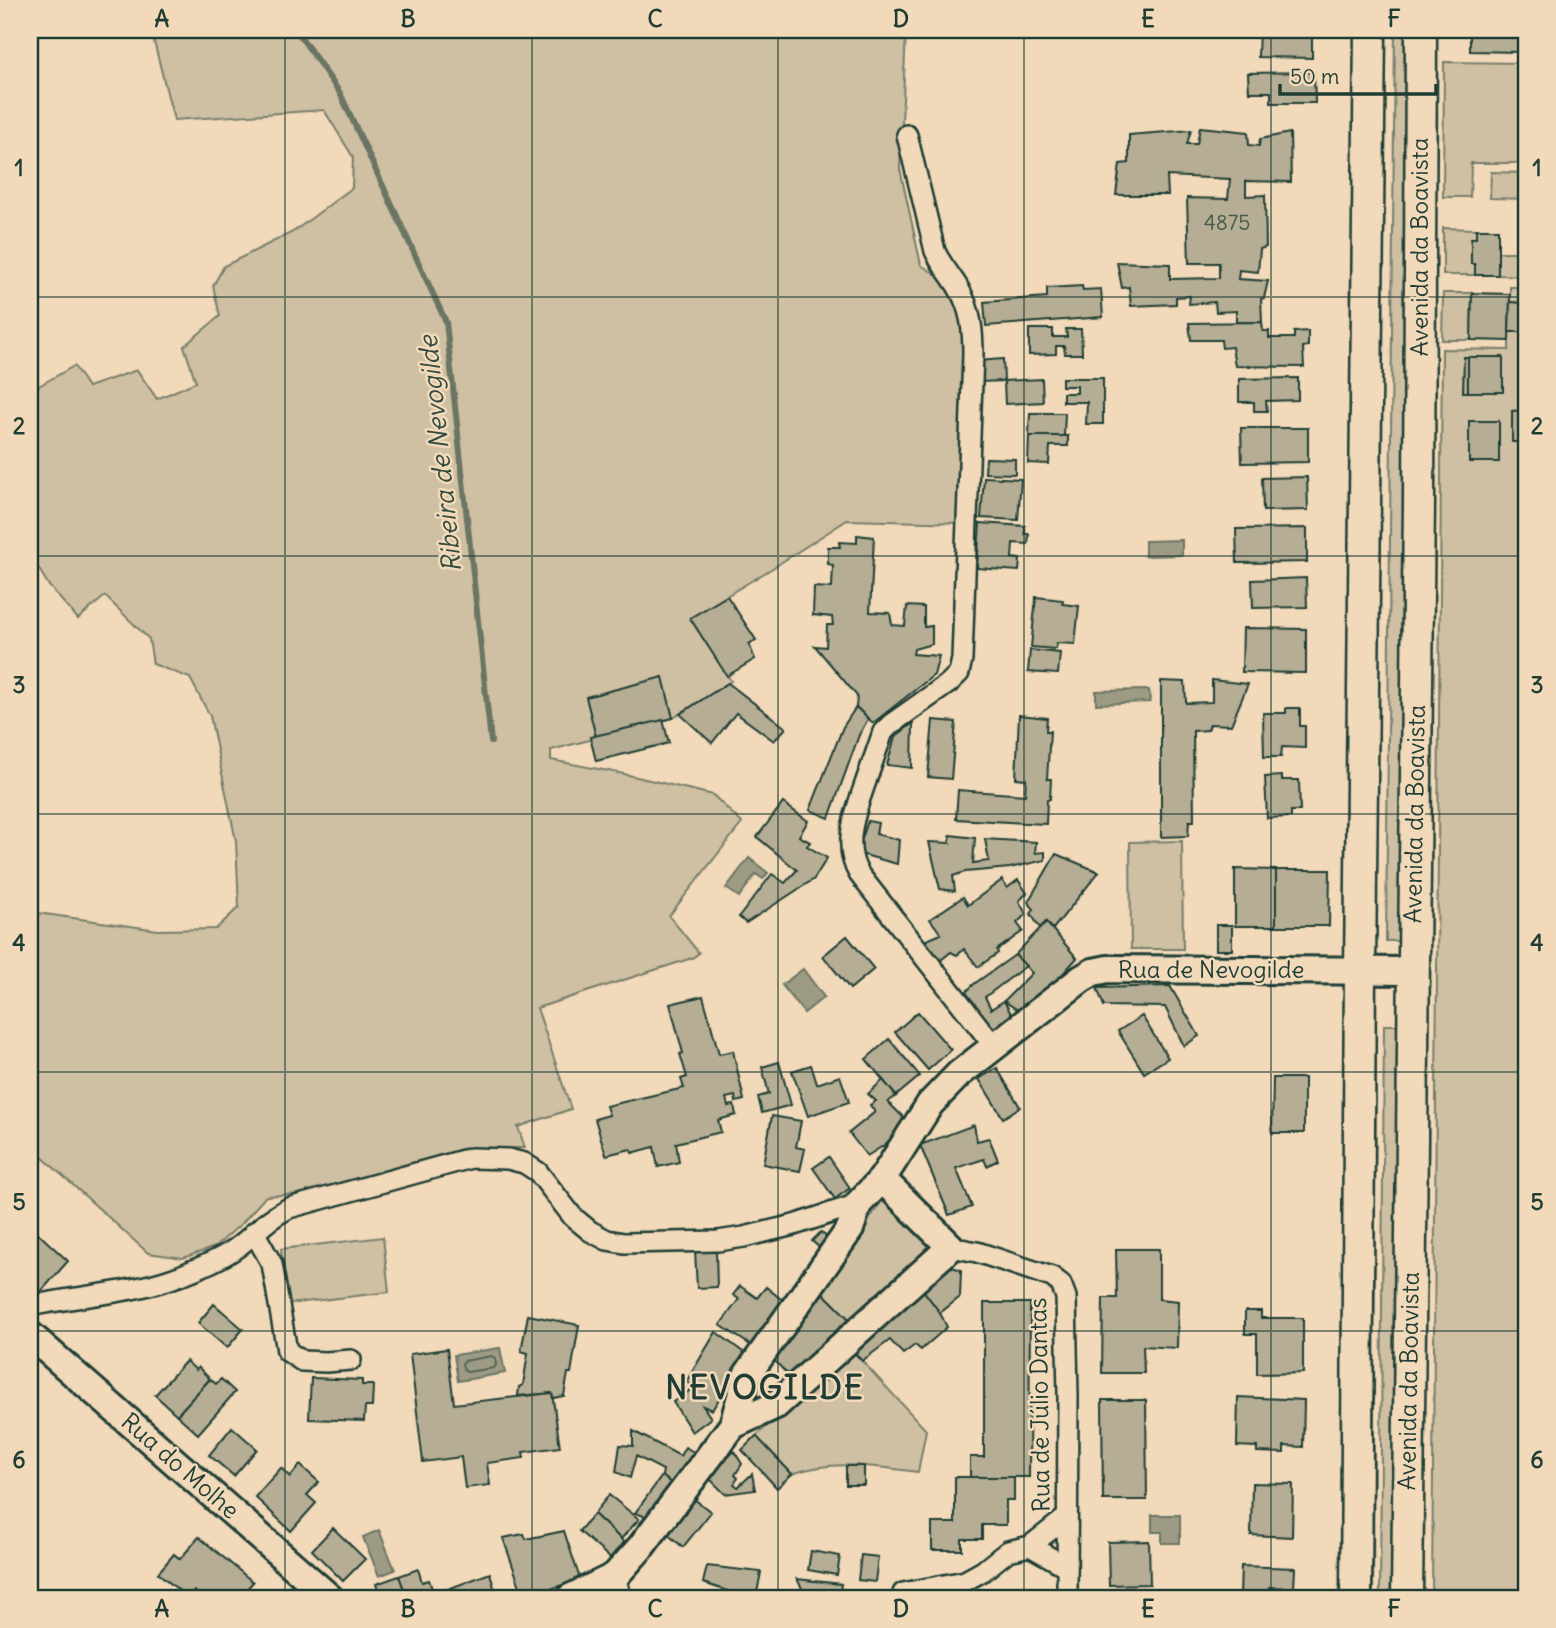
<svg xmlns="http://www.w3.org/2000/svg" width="1556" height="1628" viewBox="0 0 1556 1628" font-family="Delius,sans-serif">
  <rect width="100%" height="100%" fill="#f1d9b9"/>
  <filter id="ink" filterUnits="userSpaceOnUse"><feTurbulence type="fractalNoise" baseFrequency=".0143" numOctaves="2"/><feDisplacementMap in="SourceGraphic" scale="14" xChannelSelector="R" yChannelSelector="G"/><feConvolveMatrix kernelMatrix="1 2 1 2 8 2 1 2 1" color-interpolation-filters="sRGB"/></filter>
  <g filter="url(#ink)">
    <g fill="#cfc0a3" stroke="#777e6c" stroke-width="2">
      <polygon points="151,30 906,30 900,169 921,265 937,275 951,286 965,319 965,523 847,520 771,569 690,618 731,681 673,718 551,750 551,760 624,774 713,795 742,823 669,916 699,953 692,958 537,1008 571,1109 518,1127 525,1148 465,1148 299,1194 266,1196 242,1223 215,1247 183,1258 148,1253 30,1146 30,912 158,930 216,929 239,907 236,841 210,716 190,678 153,664 149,639 105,596 78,619 49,586 30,554 30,391 74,366 88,387 137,370 157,399 196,382 184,346 220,316 213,286 224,266 293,232 352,188 353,157 324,110 174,120"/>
      <polygon points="1395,30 1409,30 1400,941 1386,941"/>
      <polygon points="1444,62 1526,63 1526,163 1471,163 1470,197 1443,197"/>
      <polygon points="1491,172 1526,173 1526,199 1490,198"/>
      <polygon points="1443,228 1476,229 1476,238 1471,239 1471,263 1475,264 1475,275 1443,275"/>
      <polygon points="1498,252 1526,252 1526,276 1498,275"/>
      <polygon points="1510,287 1526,287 1526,410 1512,411 1512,441 1526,442 1526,1598 1432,1598 1442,349 1509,350 1509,332 1522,331 1522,303 1510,302"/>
      <polygon points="1443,293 1472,293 1471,340 1442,340"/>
      <polygon points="1182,841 1183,949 1131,949 1130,842"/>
      <polygon points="1372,1025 1376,1025 1373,1598 1368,1598"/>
      <polygon points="1384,1025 1399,1025 1395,1598 1380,1598"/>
      <polygon points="889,1191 943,1246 855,1325 820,1290"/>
      <polygon points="383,1237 389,1292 288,1304 281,1249"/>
      <path d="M851 1349 926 1430 918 1472C876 1467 832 1459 792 1474L756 1436Z"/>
    </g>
    <g fill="#9e9b84" stroke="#6b7564" stroke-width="2">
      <polygon points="1182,540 1182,555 1145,556 1145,541"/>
      <polygon points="1149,690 1150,702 1096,704 1096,691"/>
      <polygon points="749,858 768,873 763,879 756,874 739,897 726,888"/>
      <polygon points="803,969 824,997 804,1013 782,985"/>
      <polygon points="500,1348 505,1373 458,1381 454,1355"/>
      <polygon points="1152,1515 1180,1515 1180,1543 1162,1543 1162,1532 1152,1532"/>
      <polygon points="379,1530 395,1570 379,1576 363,1537"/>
    </g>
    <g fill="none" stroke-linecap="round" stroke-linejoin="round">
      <polygon stroke="#526354" stroke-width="2" points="492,1356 495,1358 496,1365 494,1368 467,1372 464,1370 462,1364 464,1361"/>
      <polyline stroke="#6b7564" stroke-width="6" points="296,30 340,93 446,322 491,742"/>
    </g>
    <g fill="#b6ae94" stroke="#1f3d34" stroke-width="2">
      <polygon points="1259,30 1312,30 1312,58 1258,57"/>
      <polygon points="1470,30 1519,30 1519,52 1470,51"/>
      <polygon points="1314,72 1315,103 1271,103 1271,92 1249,92 1248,73"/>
      <polygon points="1200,127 1248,132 1249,145 1259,146 1260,139 1290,133 1291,182 1246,181 1246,196 1265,195 1266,247 1260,249 1258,272 1239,270 1238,279 1268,281 1264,298 1261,299 1262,322 1236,322 1236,311 1216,312 1215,302 1189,304 1190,296 1176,297 1176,304 1131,306 1129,287 1122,288 1117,262 1170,264 1170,279 1219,278 1219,263 1189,263 1187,198 1228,199 1230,179 1167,176 1168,195 1116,195 1120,164 1129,163 1129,135 1191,130 1187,144 1197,144"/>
      <polygon points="1476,229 1498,229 1498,275 1475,275 1475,264 1471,264 1471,238 1476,238"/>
      <polygon points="1082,286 1083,290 1101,289 1103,317 986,326 984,302 1047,297 1047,288"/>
      <polygon points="1472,293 1510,294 1509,341 1471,340"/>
      <polygon points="1510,302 1522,303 1522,332 1509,332"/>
      <polygon points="1262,322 1263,331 1269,331 1269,338 1294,338 1294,332 1308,331 1308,346 1303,347 1304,367 1235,366 1232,347 1222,348 1221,340 1191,340 1189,323"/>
      <polygon points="1029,329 1053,329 1053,337 1067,337 1066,329 1081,329 1082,354 1065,354 1064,346 1056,346 1056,354 1029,355"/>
      <polygon points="1464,357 1468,357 1468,392 1463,392"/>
      <rect x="1468" y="357" width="35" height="35"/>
      <polygon points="1003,359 1004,381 978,382 977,361"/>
      <polygon points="1062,378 1103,378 1103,424 1086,424 1087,402 1063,402 1063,393 1077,393 1077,386 1062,386"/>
      <polygon points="1298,378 1298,400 1266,401 1267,411 1254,411 1254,402 1239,402 1239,379"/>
      <polygon points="1042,379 1043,402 1005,404 1004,381"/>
      <polygon points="1526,410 1526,442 1512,442 1512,411"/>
      <polygon points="1030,413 1065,413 1064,436 1029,436"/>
      <rect x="1469" y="421" width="30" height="41"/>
      <polygon points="1241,428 1308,428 1308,462 1242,463"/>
      <polygon points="1029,436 1068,436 1068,446 1050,446 1049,464 1028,463"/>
      <polygon points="986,458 1015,459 1015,474 985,473"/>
      <polygon points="984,477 1021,479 1018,520 981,518"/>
      <polygon points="1307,477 1308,510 1263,511 1262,478"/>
      <polygon points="980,523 1025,526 1025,534 1029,534 1028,544 1013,543 1012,558 1020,559 1019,571 977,568"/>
      <polygon points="1307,528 1307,562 1237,563 1236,529"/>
      <polygon points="857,535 874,537 870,612 890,613 892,625 905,626 907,606 924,607 924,627 932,626 932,644 914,649 913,654 939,656 934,675 873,723 856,707 857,696 815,646 826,647 827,625 833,625 832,617 813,615 814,587 832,588 833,565 828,564 828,547 840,547 839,542 857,543"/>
      <polygon points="1306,578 1307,607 1253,608 1252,580"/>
      <polygon points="727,596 756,640 749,644 755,659 727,676 690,618"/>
      <polygon points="1036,597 1063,600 1062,604 1079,606 1075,644 1057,643 1056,649 1031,647"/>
      <polygon points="1243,628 1306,629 1306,673 1242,672"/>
      <polygon points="1030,650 1060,653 1058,674 1028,672"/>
      <polygon points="663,677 673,718 596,737 586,697"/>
      <polygon points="1212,680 1248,684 1231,725 1210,724 1208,730 1193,731 1194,821 1189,821 1188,836 1161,837 1161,681 1185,682 1186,703 1212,702"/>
      <polygon points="728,683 786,728 774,741 736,713 712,743 680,714"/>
      <polygon points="856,707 868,719 859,735 829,818 810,810 843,727"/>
      <polygon points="1286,708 1300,708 1300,726 1305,726 1305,748 1282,747 1281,757 1264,757 1263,713 1286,713"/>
      <polygon points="1019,715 1047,718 1046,731 1050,731 1047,779 1051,779 1050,799 1047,800 1046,824 956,819 958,790 1025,795 1026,779 1016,778"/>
      <polygon points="663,720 669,743 596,761 590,737"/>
      <polygon points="933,720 956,722 951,779 928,777"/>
      <polygon points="913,723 912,768 887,765 895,737"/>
      <polygon points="1282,776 1282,780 1299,780 1300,811 1291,811 1291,817 1267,818 1265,777"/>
      <polygon points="783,803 808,821 799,836 810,842 807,846 827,858 814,879 746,923 739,917 772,874 785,883 797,870 757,837"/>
      <polygon points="868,821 878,823 876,834 899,840 897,864 857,853"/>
      <polygon points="950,835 975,838 973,863 989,861 985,839 1036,842 1035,853 1045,852 1045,860 1010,868 965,872 953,876 955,891 940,889 929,842 950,843"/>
      <polygon points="1056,854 1099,872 1053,929 1046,922 1040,928 1031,914 1034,909 1028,902"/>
      <polygon points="1235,869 1276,870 1276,926 1235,926"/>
      <polygon points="1276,870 1330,870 1329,926 1276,926"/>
      <polygon points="1002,880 1007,888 1018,880 1027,893 1019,901 1026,914 1017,923 1023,931 997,950 998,953 978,967 964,949 957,955 951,952 937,963 920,943 941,934 930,919 963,897 968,905"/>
      <polygon points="1046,922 1077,958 1050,988 1021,1012 1004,1001 1032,973 1015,955"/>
      <rect x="1216" y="925" width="16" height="25"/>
      <polygon points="847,936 874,969 850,989 823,956"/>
      <polygon points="1015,955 1026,966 985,997 991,1009 1004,1001 1014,1019 991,1035 961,997 974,984"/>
      <polygon points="1170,986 1199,1036 1184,1046 1165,1007 1104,1006 1097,988"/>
      <polygon points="703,996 719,1054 733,1051 744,1100 736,1102 735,1096 726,1098 728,1106 734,1105 736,1115 718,1120 721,1132 676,1143 679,1162 658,1167 654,1147 632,1153 631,1149 606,1155 595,1119 609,1115 606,1106 684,1088 681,1079 687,1077 680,1054 683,1053 670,1004"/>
      <polygon points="918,1012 951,1050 928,1070 895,1032"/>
      <polygon points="1142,1016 1168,1058 1144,1073 1118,1031"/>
      <polygon points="889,1039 920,1076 896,1096 866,1059"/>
      <polygon points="779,1062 791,1105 762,1113 758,1097 769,1094 762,1067"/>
      <polygon points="811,1065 817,1084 840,1076 849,1102 808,1116 792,1071"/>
      <polygon points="997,1068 1020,1107 1003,1118 979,1079"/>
      <polygon points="1273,1078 1304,1078 1304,1133 1272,1133"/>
      <polygon points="883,1080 896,1096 888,1102 909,1123 883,1146 867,1156 849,1133 875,1112 870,1105 876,1101 868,1094"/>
      <polygon points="772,1116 801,1121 796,1147 805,1149 800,1171 763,1164"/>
      <polygon points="974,1125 977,1141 989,1138 998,1160 987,1166 984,1159 956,1168 972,1207 949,1215 920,1145"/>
      <polygon points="829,1157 850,1188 835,1199 813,1168"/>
      <polygon points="30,1226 68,1261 38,1295 30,1288"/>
      <polygon points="821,1232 831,1241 822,1250 812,1241"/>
      <polygon points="1116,1249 1159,1249 1159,1299 1178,1301 1177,1348 1143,1346 1144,1373 1102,1373 1103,1298 1117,1298"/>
      <polygon points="716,1250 717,1287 697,1288 695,1251"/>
      <polygon points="946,1265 961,1270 960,1297 940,1313 920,1286"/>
      <polygon points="740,1286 757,1298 766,1287 786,1303 755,1348 720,1325 739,1299 733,1295"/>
      <polygon points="920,1286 940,1313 947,1327 921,1350 915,1345 903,1354 890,1340 862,1361 851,1349"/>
      <polygon points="820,1290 855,1325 793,1380 770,1356 802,1321 796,1316"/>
      <polygon points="984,1303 1030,1303 1029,1477 970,1477 970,1457 984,1457"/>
      <polygon points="214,1304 243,1329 227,1348 198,1323"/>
      <polygon points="1245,1311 1261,1311 1261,1318 1303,1318 1303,1373 1257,1374 1257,1334 1245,1334"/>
      <polygon points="528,1315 579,1325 571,1373 568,1373 564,1396 553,1398 552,1393 518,1396 519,1387 523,1385 528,1353 521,1351"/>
      <polygon points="716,1332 747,1355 712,1410 703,1406 711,1418 692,1432 673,1402 689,1391 691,1385 686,1382"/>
      <polygon points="447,1349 454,1404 552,1393 560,1447 523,1452 524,1458 487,1463 490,1485 465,1488 461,1457 423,1462 410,1354"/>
      <polygon points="186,1361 196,1370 198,1367 210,1379 177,1415 155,1395"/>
      <polygon points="311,1378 362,1380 362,1385 373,1385 372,1407 365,1407 364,1421 309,1419"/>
      <polygon points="210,1379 216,1384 221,1379 235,1392 198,1434 177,1415"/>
      <polygon points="1238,1397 1304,1400 1303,1447 1284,1446 1284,1453 1257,1452 1257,1447 1237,1446"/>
      <polygon points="1102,1400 1146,1400 1147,1500 1103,1500"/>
      <polygon points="232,1427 257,1449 234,1476 209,1455"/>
      <polygon points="633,1431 680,1456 685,1447 699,1455 676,1487 662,1476 663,1470 636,1456 630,1478 616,1472 620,1445 633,1446"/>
      <polygon points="756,1436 792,1474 777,1488 742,1450"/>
      <polygon points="734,1451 742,1464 735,1475 738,1478 734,1484 738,1487 752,1474 755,1490 725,1494 709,1478"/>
      <polygon points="300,1465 319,1482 307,1495 316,1503 291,1531 255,1497 281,1468 290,1477"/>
      <rect x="846" y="1466" width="18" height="19"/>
      <polygon points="662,1476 676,1487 653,1519 635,1513"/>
      <polygon points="955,1477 1014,1477 1014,1500 1006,1500 1006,1525 982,1525 982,1539 962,1539 962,1550 932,1550 932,1523 955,1523"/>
      <polygon points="1252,1483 1293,1484 1292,1537 1251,1535"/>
      <polygon points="609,1495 639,1519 621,1539 594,1514"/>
      <polygon points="694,1499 711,1512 683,1547 666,1533"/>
      <polygon points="594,1514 624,1542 610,1558 579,1531"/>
      <polygon points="333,1528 365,1559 343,1581 312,1550"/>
      <polygon points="564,1531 580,1579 524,1598 503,1538 524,1534 526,1539"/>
      <polygon points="199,1537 253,1582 239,1598 203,1598 194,1591 188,1598 158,1573 174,1554 180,1559"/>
      <polygon points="1149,1541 1150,1584 1109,1585 1108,1542"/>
      <polygon points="811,1551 840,1556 837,1575 808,1570"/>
      <polygon points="861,1555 878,1557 875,1582 858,1580"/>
      <polygon points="707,1566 761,1572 756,1598 749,1598 703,1583"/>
      <polygon points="1241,1566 1295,1568 1294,1588 1269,1587 1269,1598 1240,1597"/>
      <polygon points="418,1569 422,1582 429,1580 435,1598 407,1598 399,1576"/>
      <polygon points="490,1573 497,1598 443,1598 440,1592"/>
      <polygon points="399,1576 407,1598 381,1598 376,1584"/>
      <polygon points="797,1579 841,1584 839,1598 802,1598 804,1592"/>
    </g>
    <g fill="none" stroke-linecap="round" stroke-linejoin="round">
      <defs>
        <g id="street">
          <path d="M907 135 935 251C941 265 951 275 959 289 971 309 973 331 973 354L962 659 959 673 949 683 891 724 883 732C877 749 871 767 865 784 855 813 842 846 859 874L994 1046"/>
          <polyline points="254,1232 272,1264 287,1351 302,1361 326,1362 351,1360"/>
          <polyline points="951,1247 977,1252 1052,1277 1061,1284 1066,1297 1068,1396 1067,1598"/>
          <path d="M30 1306C81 1295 144 1293 191 1271 206 1265 226 1256 239 1246 258 1231 267 1219 289 1208L471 1158 508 1159 524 1163 538 1172 573 1217 590 1231 607 1240 624 1243 718 1241 744 1237 794 1225 858 1204"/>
          <polyline points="1030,1546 1067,1567"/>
          <polyline points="615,1576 621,1598"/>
          <polyline points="903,1593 965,1581 983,1571 1008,1551 1030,1546 1067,1517"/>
          <polyline points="289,1598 319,1588"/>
        </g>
        <g id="secondary">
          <polyline points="882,1179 930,1104 959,1074 1081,979 1093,972 1108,969 1413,971"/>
          <polyline points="30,1335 330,1598"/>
          <polyline points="570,1598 615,1576 640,1548 733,1425 747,1375 850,1229 858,1204 882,1179 951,1247 776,1405 733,1425"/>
        </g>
        <g id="primary">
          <polyline points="1356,1598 1360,970 1370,30"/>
          <polyline points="1407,1598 1419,503 1421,30"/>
        </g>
      </defs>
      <use href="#street" stroke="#1f3d34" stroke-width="24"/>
      <use href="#secondary" stroke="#1f3d34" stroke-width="32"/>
      <use href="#primary" stroke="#1f3d34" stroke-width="35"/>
      <use href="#street" stroke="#f1d9b9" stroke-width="19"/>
      <use href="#secondary" stroke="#f1d9b9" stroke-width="26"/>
      <use href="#primary" stroke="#f1d9b9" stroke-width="30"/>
    </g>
  </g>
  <path fill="none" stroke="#1f3d34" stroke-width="2" stroke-opacity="0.55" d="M285 30V1598M532 30V1598M778 30V1598M1024 30V1598M1271 30V1598M30 297H1526M30 556H1526M30 814H1526M30 1072H1526M30 1331H1526"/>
  <g text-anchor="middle" stroke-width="5" stroke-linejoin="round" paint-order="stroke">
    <g font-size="21" fill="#45594c">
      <text x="1227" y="230">4875</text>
    </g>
    <g font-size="24" fill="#1f3d34" stroke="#f1d9b9">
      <text transform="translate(1420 247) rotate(-90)" y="8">Avenida da Boavista</text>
      <text transform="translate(1415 814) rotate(-89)" y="8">Avenida da Boavista</text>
      <text x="1211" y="978">Rua de Nevogilde</text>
      <text transform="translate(1409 1381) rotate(-89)" y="8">Avenida da Boavista</text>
      <text transform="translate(1040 1405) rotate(-91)" y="8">Rua de Júlio Dantas</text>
      <text transform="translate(180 1466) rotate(41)" y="8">Rua do Molhe</text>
    </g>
    <g font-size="26" font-style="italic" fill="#324b40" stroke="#f1d9b9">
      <text transform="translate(440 454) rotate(-96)" y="9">Ribeira de Nevogilde</text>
    </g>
    <g font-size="32" font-weight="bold" letter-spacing="2" fill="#1f3d34" stroke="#f1d9b9">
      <text x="765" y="1399">NEVOGILDE</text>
    </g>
  </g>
  <rect width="1556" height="1628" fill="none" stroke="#f1d9b9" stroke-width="77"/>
  <path d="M1280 84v10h156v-10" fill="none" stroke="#1f3d34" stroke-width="3.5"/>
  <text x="1290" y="84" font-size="21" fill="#1f3d34" stroke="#f1d9b9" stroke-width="5" paint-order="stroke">50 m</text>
  <rect x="38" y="38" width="1480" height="1552" fill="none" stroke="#1f3d34" stroke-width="2.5"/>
  <g font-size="23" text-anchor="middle" font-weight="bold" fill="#1f3d34">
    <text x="162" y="27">A</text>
    <text x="408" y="27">B</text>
    <text x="655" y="27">C</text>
    <text x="901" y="27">D</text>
    <text x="1148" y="27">E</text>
    <text x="1394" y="27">F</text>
    <text x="19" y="176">1</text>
    <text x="1537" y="176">1</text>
    <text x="19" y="434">2</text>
    <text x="1537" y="434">2</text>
    <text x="19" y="693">3</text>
    <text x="1537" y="693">3</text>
    <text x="19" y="951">4</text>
    <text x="1537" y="951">4</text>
    <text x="19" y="1210">5</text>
    <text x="1537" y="1210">5</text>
    <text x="19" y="1468">6</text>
    <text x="1537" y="1468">6</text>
    <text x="162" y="1617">A</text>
    <text x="408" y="1617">B</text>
    <text x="655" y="1617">C</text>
    <text x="901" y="1617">D</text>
    <text x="1148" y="1617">E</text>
    <text x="1394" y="1617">F</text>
  </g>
</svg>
